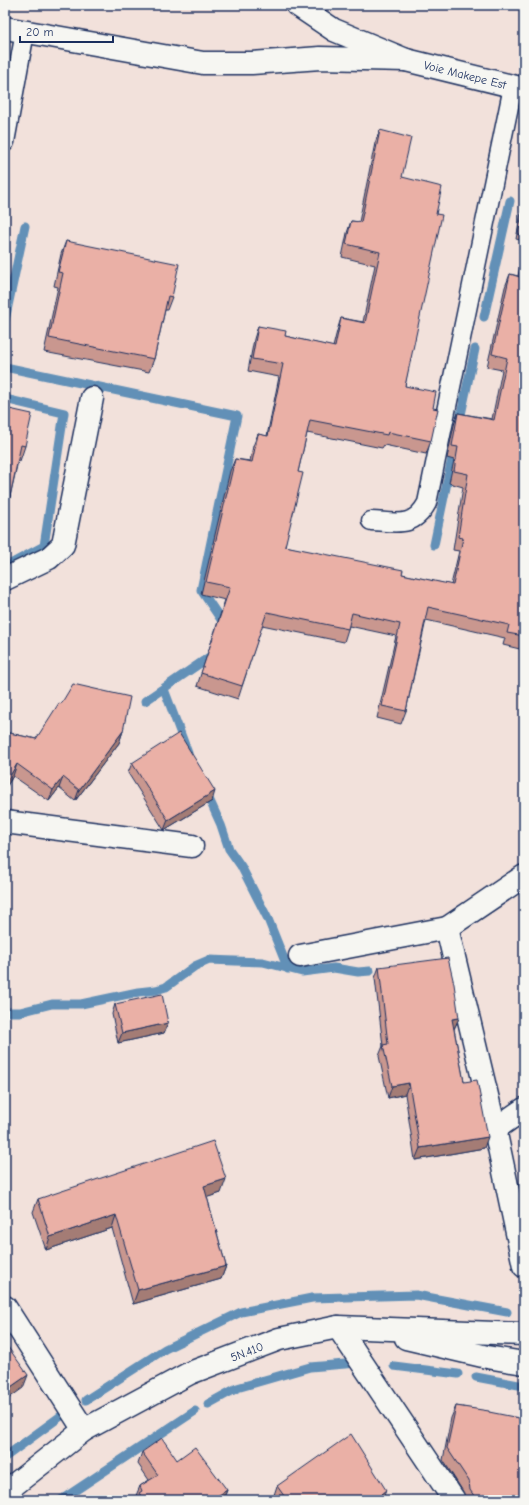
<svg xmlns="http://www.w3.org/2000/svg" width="529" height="1505" viewBox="0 0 529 1505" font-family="'Comic Neue',sans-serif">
  <rect width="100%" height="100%" fill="#f2e1db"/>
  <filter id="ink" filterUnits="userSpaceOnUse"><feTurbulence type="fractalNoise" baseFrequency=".025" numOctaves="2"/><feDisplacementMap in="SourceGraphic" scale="8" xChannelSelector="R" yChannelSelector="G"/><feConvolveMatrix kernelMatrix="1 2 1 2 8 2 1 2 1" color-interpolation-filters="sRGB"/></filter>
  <g filter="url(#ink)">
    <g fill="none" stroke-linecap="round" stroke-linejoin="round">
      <g stroke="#6290b7" stroke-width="9">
        <polyline points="484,317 510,201"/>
        <polyline points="5,320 25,226"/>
        <polyline points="5,367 237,416 201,590 226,627"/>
        <polyline points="5,399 64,413 44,546 5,567"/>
        <polyline points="459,424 475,349"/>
        <polyline points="434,545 454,449"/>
        <polyline points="164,689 188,753"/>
        <polyline points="145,701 215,653"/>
        <polyline points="206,792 221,825 229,849 241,866 268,919 288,969"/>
        <polyline points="5,1012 20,1012 52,1004 81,1004 138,992 156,990 166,987 195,966 209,960 263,962 302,972 334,968 358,972 370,971"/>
        <polyline points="394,1366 458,1374"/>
        <polyline points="476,1377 524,1386"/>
        <polyline points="86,1400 165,1349 241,1312 312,1298 416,1295 507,1312"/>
        <polyline points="208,1404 237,1388 310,1367 357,1363"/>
        <polyline points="5,1457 61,1416"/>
        <polyline points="61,1500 195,1411"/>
      </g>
      <defs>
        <g id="service">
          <polyline points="5,142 25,32"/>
          <path d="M371 521C396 522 413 529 427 503L513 87"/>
        </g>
        <g id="minor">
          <polyline points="5,579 49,558 63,545 92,398"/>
          <polyline points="5,822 192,846"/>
          <polyline points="524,876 447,928 495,1129 524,1266"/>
          <polyline points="300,956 447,928"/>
          <polyline points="495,1129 524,1109"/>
          <polyline points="5,1307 84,1430"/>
          <polyline points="338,1327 454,1500"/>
        </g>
        <g id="tertiary">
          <polyline points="406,1338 487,1357 524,1363"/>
          <polyline points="5,1492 84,1430 190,1373 279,1339 338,1327 524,1334"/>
        </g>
        <g id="primary">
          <polyline points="297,5 334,30 406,60 524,89"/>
          <polyline points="5,28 203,63 252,63 320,58 406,60"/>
        </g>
      </defs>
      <use href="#service" stroke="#1b2f5e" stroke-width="21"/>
      <use href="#minor" stroke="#1b2f5e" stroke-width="25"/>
      <use href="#tertiary" stroke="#1b2f5e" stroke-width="25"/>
      <use href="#primary" stroke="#1b2f5e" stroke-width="25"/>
      <use href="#service" stroke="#f6f6f2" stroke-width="18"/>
      <use href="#minor" stroke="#f6f6f2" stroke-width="22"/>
      <use href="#tertiary" stroke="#f6f6f2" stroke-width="22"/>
      <use href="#primary" stroke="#f6f6f2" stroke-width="22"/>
    </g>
    <g fill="#c9978f" stroke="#1b2f5e">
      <polygon points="380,130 402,177 436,214 405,386 433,408 431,441 426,454 384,445 382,448 307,433 298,472 285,546 402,574 451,585 459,551 453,550 463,487 449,483 454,460 447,458 454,425 458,413 492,419 502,370 487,367 505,287 510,274 518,276 524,247 524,650 503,645 505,638 426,620 406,711 401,724 377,718 396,636 349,626 344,642 262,625 238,699 197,686 225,600 201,594 230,471 235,459 250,461 253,446 258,434 267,436 279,377 248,371 254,339 258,326 285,336 333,347 337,331 341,318 363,322 375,265 342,257 347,233 351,221 359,222 375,143"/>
      <polygon points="524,203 524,241 516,239 522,208"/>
      <polygon points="66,241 172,297 167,310 165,310 154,359 149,372 44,352 58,287 54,286 61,254"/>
      <polygon points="5,408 25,446 20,461 18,461 7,510 5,516"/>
      <polygon points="61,704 123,731 119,743 75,801 59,788 49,801 13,776 5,789 5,732 36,739"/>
      <polygon points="132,763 212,801 164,830 128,773"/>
      <polygon points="379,967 459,1018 454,1029 464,1082 484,1148 415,1160 405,1094 388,1098 379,1056 383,1046 375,978"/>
      <polygon points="115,1004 168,1023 164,1033 118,1043 112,1014"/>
      <polygon points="221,1193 207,1197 226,1266 221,1279 133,1304 112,1228 46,1250 33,1212 38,1199"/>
      <polygon points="456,1406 489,1412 524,1500 465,1500 464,1493 443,1460 451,1418"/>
      <polygon points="142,1452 177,1460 227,1490 223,1500 136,1500 135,1498 140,1486 149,1480 138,1464"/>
      <polygon points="277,1486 386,1490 383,1498 384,1500 274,1500 273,1498"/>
    </g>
    <g fill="#a47b74" stroke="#1b2f5e">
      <polygon points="123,731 119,743 75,801 79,790"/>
      <polygon points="17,764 13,776 5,789 5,784"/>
      <polygon points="63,777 59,788 49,801 53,790"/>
      <polygon points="215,791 212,801 164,830 168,820"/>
      <polygon points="459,1018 454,1029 448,1030 452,1019"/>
      <polygon points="168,1023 164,1033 118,1043 122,1033"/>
      <polygon points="409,1083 405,1094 388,1098 392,1086"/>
      <polygon points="488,1137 484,1148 415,1160 420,1148"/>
      <polygon points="226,1179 221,1193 199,1200 204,1186"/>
      <polygon points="116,1215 112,1228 46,1250 50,1237"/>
      <polygon points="226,1266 221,1279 133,1304 138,1290"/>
      <polygon points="28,1375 23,1388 5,1401 5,1391"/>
      <polygon points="227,1490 223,1500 211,1500"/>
      <polygon points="386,1490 382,1500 381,1494"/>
    </g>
    <g fill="#eab0a6" stroke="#1b2f5e">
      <polygon points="380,130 411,138 402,177 442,187 436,214 442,215 405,386 436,392 433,408 438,409 431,441 388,432 387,435 310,420 298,472 303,473 285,546 403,570 402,574 453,585 463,538 458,537 468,474 454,471 458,447 452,446 458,413 494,420 507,358 492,354 510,274 520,277 524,256 524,636 507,633 509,625 428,607 406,711 382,706 400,624 352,613 348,629 267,612 242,686 201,673 230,587 206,582 235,459 252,462 258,434 268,436 283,364 252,359 258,326 286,331 285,336 335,347 341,318 365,323 380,252 346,244 351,221 361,222"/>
      <polygon points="524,203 524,235 518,234"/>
      <polygon points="66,241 179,264 172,297 168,296 154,359 49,338 63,273 58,272"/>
      <polygon points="5,408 32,414 25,446 21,445 7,510 5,509"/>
      <polygon points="73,684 130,697 123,731 79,790 63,777 53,790 17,764 5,784 5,732 36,739 59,703 61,704"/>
      <polygon points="179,733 215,791 168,820 132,763"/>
      <polygon points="448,958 454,984 459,1018 452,1019 464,1082 477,1080 488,1137 420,1148 409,1083 392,1086 383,1045 388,1044 379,967"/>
      <polygon points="162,994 168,1023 122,1033 115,1004"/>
      <polygon points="213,1141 226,1179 204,1186 226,1266 138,1290 116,1215 50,1237 38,1199"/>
      <polygon points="5,1343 28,1375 5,1391"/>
      <polygon points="456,1406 489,1411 489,1412 524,1419 524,1500 477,1500 470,1490 469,1481 447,1448"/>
      <polygon points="351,1434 386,1490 381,1494 384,1500 287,1500 277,1486"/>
      <polygon points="162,1438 177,1460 195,1447 227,1490 211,1500 144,1500 139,1493 142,1491 140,1486 158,1475 142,1452"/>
    </g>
  </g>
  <g text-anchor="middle" stroke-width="3" stroke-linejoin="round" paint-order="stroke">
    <g font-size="12" fill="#1b2f5e" stroke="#f6f6f2">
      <text transform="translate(465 75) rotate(14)" y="4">Voie Makepe Est</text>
      <text transform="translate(247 1352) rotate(-21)" y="4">5N.410</text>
    </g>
  </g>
  <rect width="529" height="1505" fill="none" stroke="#f6f6f2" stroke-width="20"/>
  <rect x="10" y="10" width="509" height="1485" fill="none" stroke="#1b2f5e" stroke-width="1.5" filter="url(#ink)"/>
  <path d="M20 36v6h93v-6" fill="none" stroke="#1b2f5e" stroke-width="2"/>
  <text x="26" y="36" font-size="12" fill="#1b2f5e" stroke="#f6f6f2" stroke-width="3" paint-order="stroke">20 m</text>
</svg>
